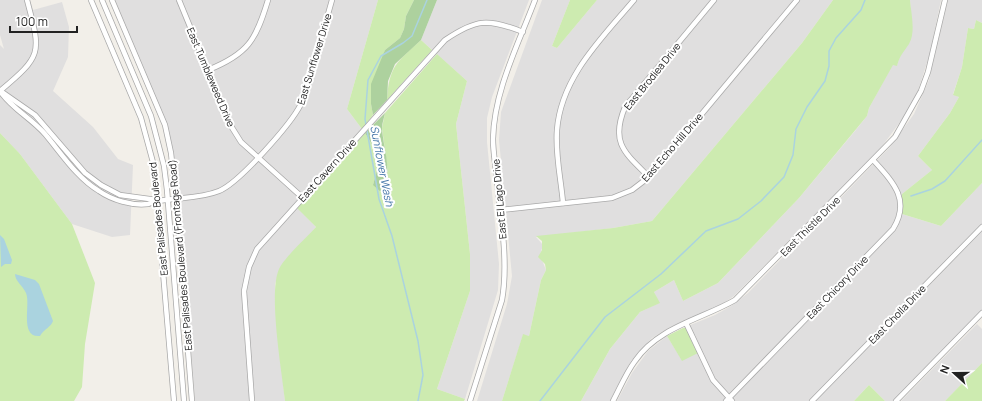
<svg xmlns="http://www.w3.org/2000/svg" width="982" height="401" viewBox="0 0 982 401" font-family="Manrope,sans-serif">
  <rect width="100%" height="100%" fill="#f2efe9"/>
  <g fill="#e0dfdf">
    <polygon points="0,0 30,0 33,10 62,2 69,27 68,57 53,91 93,127 118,159 133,165 130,235 112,237 72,224 20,154 0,133 0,45 4,49 0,35"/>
    <polygon points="114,0 378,0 347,109 365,133 298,208 316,227 280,268 275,284 275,303 285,401 195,401 176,174 171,141"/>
    <polygon points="437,0 529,0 492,97 487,118 487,142 499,264 498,290 465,399 437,389 470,291 470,254 456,124 467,81 421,40"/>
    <polygon points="542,0 570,0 552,46 557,48 597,0 833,0 802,43 652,221 613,228 536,237 543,245 540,255 546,270 541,280 529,336 523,335 502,401 477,401 507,304 512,276 499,140 501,112"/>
    <polygon points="910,0 941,0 930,53 917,94 906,114 880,149 734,296 721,305 670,327 652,338 631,361 610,401 581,401 610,349 640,312 659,303 654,292 674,280 683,301 718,283 799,198 855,131 867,116 869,108 893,64 897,65 901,53 909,43 912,30"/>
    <polygon points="948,0 982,0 982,23 976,20 974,29 968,28 962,67 953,94 959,97 950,113 918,156 932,170 902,194 902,214 941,226 982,183 982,310 893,401 885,401 869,385 854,401 617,401 632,373 648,351 667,336 682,360 686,328 683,328 715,315 731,306 748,293 890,147 914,114 929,80"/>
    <polygon points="977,324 982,329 982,363 945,401 901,401"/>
  </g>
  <g fill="#cdebb0">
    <polygon points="378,0 414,0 406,16 404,29 400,38 385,50 371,104 373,115 362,129 347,109"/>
    <polygon points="570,0 597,0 557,48 552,46"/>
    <path d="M833 0H910C911 13 916 32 909 44 903 53 900 55 897 66L893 65 869 108 867 116 799 198 718 283 683 301 674 280 654 292 660 303 640 312 610 349 581 401H502L523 334 529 336 541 280 546 270 545 264 538 257 542 250V241L536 236 613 228 652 221 802 43Z"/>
    <polygon points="976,20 982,23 982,183 941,226 902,214 902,194 932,170 918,156 950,113 959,97 953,95 962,67 968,28 974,29"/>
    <path d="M421 40 432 50 387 100C389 66 397 62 421 40Z"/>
    <path d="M437 54 467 81 456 124 470 254V291L437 389 465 399 464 401H285C282 372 268 293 279 269 284 258 307 237 316 227L297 208 365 133 373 146 378 167 373 185 388 172 382 128 385 113Z"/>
    <polygon points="0,133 20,154 72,224 95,283 85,344 82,387 74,401 0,401"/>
    <polygon points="683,328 686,328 698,353 682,361 667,336"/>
    <polygon points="982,363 982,401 945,401"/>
    <polygon points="869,385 885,401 854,401"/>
  </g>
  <g fill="#add19e">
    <polygon points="414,0 437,0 421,40 395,64 388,81 387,100 373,115 371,104 371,84 385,50 400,38 404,29 406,16"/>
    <path d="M385 113C384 118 382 123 382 128 383 149 393 170 383 190L380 191 373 185 378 167 373 146 365 133Z"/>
  </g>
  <g fill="#aad3df">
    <polygon points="0,235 4,239 12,260 11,264 5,264 1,267"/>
    <path d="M15 274 35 280 39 284 53 321C51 327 44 329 40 336 19 338 31 304 26 293 23 286 15 281 15 274Z"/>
  </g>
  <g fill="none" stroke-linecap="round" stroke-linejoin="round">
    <g stroke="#aad3df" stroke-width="1.5">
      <polyline points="911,196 932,189 945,181 982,140"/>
      <polyline points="418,401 423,375 418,341 392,236 379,199 365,119 368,80 381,56 403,43 412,36 427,0"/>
      <polyline points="540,401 605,317 661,274 706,231 738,219 761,201 784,177 793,155 796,129 807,107 825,81 829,66 829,51 836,38 861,10 865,0"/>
    </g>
    <defs>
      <g id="minor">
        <polyline points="91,0 141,118 154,166 174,401"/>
        <polyline points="102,0 151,116 164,166 167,190 184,401"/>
        <polyline points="112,0 165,125 171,153 176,199 192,401"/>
        <polyline points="179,0 231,126 241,142 303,198"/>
        <path d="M208 70C248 54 256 40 268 0"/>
        <path d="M0 91C11 108 31 118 45 134 61 153 77 178 99 191 112 200 132 206 148 204 152 203 155 201 159 201 180 197 199 199 219 191 239 183 291 124 301 104 307 92 310 77 314 64 320 43 326 21 332 0"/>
        <path d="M0 91C43 55 41 53 27 0"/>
        <polyline points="2,92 35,115 85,173 101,185 120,195 157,200"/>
        <path d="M649 177C625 153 610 143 625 107L714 0"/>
        <path d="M563 203C561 179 555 154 557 130 561 77 602 38 634 0"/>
        <polyline points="500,210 612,198 632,190 649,177 797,0"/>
        <polyline points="686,323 713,380 732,401"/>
        <path d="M252 401 244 291 249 267 257 249 445 40C476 19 488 18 523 32"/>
        <path d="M470 401 502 300C509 260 500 213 496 172 495 162 493 150 493 139 494 91 518 45 535 0"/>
        <path d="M613 401C620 388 626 373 635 361 658 327 702 319 735 300L895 137 921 91 928 72 945 0"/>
        <path d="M726 401 893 229C911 200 893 182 874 161"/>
        <polyline points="812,401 982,227"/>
        <polyline points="896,401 982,313"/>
      </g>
    </defs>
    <use href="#minor" stroke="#a9a9a9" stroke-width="6"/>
    <use href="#minor" stroke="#fff" stroke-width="4.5"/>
  </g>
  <g text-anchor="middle" stroke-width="4" stroke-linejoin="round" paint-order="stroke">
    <g font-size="10" fill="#222" stroke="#fff">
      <text transform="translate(314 59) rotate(-73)" y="4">East Sunflower Drive</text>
      <text transform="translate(652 76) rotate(-51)" y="4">East Brodiea Drive</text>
      <text transform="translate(211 77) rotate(67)" y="4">East Tumbleweed Drive</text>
      <text transform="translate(672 147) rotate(-49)" y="4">East Echo Hill Drive</text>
      <text transform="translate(327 170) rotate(-48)" y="4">East Cavern Drive</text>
      <text transform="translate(499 199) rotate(-95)" y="4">East El Lago Drive</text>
      <text transform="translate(158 219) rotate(-96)" y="4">East Palisades Boulevard</text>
      <text transform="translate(810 226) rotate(-45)" y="4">East Thistle Drive</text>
      <text transform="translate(180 255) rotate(-95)" y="4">East Palisades Boulevard (Frontage Road)</text>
      <text transform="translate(837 287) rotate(-46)" y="4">East Chicory Drive</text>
      <text transform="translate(897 314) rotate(-46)" y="4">East Cholla Drive</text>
    </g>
    <g font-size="11" font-style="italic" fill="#4a7aab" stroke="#fff">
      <text transform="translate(382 166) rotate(79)" y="4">Sunflower Wash</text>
    </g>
  </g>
  <g transform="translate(954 373) rotate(291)" stroke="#ffffff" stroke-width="3" paint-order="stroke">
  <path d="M0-3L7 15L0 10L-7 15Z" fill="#222222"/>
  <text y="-6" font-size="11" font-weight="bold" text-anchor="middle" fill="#222222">N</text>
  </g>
  <path d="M10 26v6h67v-6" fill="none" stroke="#222222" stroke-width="2"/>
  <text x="16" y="26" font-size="12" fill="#222222" stroke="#ffffff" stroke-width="3" paint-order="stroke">100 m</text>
</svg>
